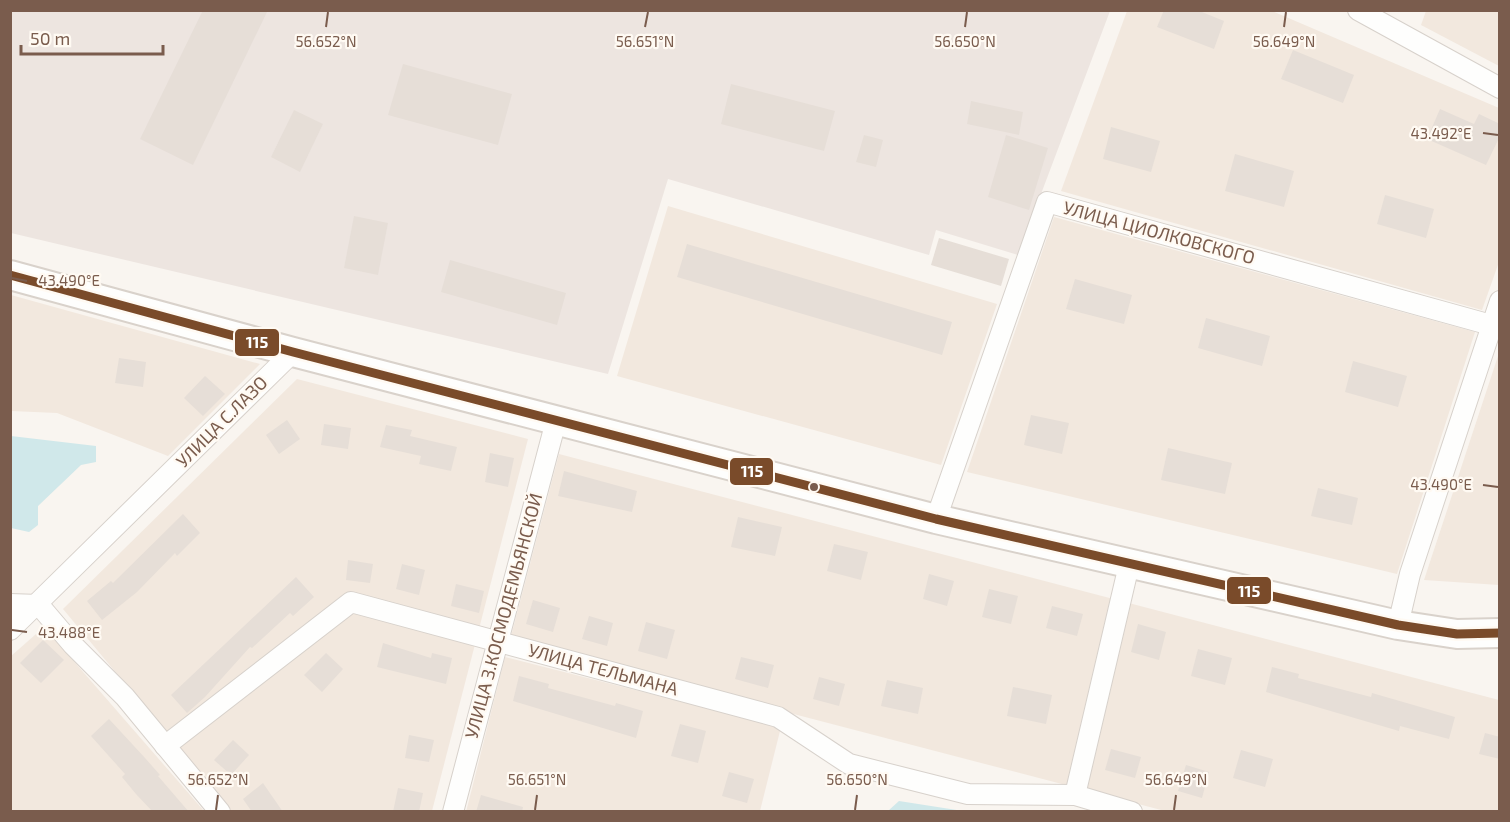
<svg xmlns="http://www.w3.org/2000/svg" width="1510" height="822" viewBox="0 0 1510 822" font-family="'Exo 2',sans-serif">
  <rect width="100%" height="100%" fill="#f9f5f0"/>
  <g fill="#f2e8de">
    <polygon points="1127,11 1272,11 1499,108 1499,262 1482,310 1061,191"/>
    <polygon points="1426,11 1499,11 1499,66 1421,25"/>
    <polygon points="668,206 997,304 941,465 617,376"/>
    <polygon points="1054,217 1475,332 1397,574 967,472"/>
    <polygon points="11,295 260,364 168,456 57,413 11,411"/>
    <polygon points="1499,353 1499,585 1424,580"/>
    <polygon points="297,379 528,439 432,811 231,811 63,609"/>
    <polygon points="559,454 1499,700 1499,811 1165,811 510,640"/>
    <polygon points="44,627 204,811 11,811 10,657"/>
    <polygon points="505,657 781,727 760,811 466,812"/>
  </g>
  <polygon fill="#ede5e0" points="11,11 1110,11 1018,255 936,230 929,255 668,179 608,374 11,233"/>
  <g fill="#d0e8ea">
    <polygon points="11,436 96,446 96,462 81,465 38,506 38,525 29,532 11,528"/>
    <polygon points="899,801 963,811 888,811"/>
  </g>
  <g fill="#e6ded7">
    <polygon points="203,10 268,10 193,165 140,139"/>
    <polygon points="1164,10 1197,10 1224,21 1214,49 1157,27"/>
    <polygon points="1293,50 1354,75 1343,103 1281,79"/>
    <polygon points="403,64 512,94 498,145 388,115"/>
    <polygon points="731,84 835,111 824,151 721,124"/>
    <polygon points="971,101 1023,112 1019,135 967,124"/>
    <polygon points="1440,109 1474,124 1479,114 1500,124 1500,136 1486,165 1427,139"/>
    <polygon points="294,110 323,124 300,172 271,157"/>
    <polygon points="1111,127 1160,141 1151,172 1103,159"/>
    <polygon points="864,135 883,140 876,167 856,162"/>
    <polygon points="1006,135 1048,148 1029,210 988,197"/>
    <polygon points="1235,154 1294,171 1284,207 1225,191"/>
    <polygon points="1385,195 1434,209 1426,238 1377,224"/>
    <polygon points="354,216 388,223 378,275 344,268"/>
    <polygon points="939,238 1009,259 1001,286 931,265"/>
    <polygon points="687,244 952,322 942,355 677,277"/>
    <polygon points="450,260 566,293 557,325 441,292"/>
    <polygon points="1075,279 1132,295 1124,324 1066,309"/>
    <polygon points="1206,318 1270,336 1262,366 1198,348"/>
    <polygon points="119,358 146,362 143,387 115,383"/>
    <polygon points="1353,361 1407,376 1398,407 1345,392"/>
    <polygon points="205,376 225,394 203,416 184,398"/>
    <polygon points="1031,415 1069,423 1062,454 1024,445"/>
    <polygon points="287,420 300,439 279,454 266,435"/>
    <polygon points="324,424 351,428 348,449 321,445"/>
    <polygon points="386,425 412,430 410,436 457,447 451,471 419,464 421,456 380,447"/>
    <polygon points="1168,448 1232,463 1225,494 1161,480"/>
    <polygon points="490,453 514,458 508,487 485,482"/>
    <polygon points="564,471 637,491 632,512 558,496"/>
    <polygon points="1318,488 1358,498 1352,525 1311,516"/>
    <polygon points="183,514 200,533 177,556 175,553 137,592 102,620 87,601 111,581 113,583"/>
    <polygon points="738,517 782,527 775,556 731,547"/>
    <polygon points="834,544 868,552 861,580 827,571"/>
    <polygon points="348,560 373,564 370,583 346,580"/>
    <polygon points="402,564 425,570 419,595 396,589"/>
    <polygon points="929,574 954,581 947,606 923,599"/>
    <polygon points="296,577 314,597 293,616 290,613 252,648 250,647 205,697 187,713 171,695"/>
    <polygon points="456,584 484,591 479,613 451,606"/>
    <polygon points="989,589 1018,596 1011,624 982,617"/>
    <polygon points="533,600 560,608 553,632 526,624"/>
    <polygon points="1052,606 1083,614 1077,636 1046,628"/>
    <polygon points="589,616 613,623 607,646 582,639"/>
    <polygon points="646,622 675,630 667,659 638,651"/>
    <polygon points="1138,624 1166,632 1159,660 1131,652"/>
    <polygon points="43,640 64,660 41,683 20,663"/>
    <polygon points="383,643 431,658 432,653 452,658 446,684 377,667"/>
    <polygon points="1198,649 1232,658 1225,685 1191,676"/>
    <polygon points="326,653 343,669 322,692 304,675"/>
    <polygon points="741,657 774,665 768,688 735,679"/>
    <polygon points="1272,667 1299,674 1298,678 1371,697 1372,693 1455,717 1449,739 1400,726 1399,731 1266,692"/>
    <polygon points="519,676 549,684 548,688 615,706 616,703 643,711 636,738 513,701"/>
    <polygon points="819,677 845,684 839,706 813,699"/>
    <polygon points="887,680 923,688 918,714 881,706"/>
    <polygon points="1013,687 1052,695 1046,724 1007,716"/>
    <polygon points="109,719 145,758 160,775 158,776 189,812 153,812 136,794 122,777 125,774 91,736"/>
    <polygon points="680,724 706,731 698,763 671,756"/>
    <polygon points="1485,733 1500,737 1500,759 1479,754"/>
    <polygon points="409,735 434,740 429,762 405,758"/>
    <polygon points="233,740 249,755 231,775 214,760"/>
    <polygon points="1111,749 1141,757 1135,778 1105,770"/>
    <polygon points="1241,750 1273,759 1265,787 1233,778"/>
    <polygon points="1186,765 1209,772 1202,798 1178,791"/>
    <polygon points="729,772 754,779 747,803 722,796"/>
    <polygon points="263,783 283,812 252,812 243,799"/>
    <polygon points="398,788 423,793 419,812 393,812"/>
    <polygon points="481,795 523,807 522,812 476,812"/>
  </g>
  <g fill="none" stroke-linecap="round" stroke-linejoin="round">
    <defs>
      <g id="street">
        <polyline points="1358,10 1500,88"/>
        <polyline points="936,519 1047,202 1491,325"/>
        <polyline points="1129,565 1075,795 1132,812"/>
        <polyline points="10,604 39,605 73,645 125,697 220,812"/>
        <polyline points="1398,625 1410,574 1500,301"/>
        <polyline points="10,630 293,352"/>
        <polyline points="165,746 351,602 778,717 849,764 968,794 1075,795"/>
        <polyline points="453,812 556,421"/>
      </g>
      <polyline id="secondary" points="10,275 293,352 936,519 1398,625 1457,634 1500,633"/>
    </defs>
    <use href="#street" stroke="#d7d1cb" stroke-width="22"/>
    <use href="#secondary" stroke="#d9d2cb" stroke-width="32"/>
    <use href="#street" stroke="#fefefd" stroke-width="20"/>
    <use href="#secondary" stroke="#fefefd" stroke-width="28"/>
    <defs>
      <polyline id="bus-1" points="10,275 293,352 936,519 1398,625 1457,634 1500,633"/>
    </defs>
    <use href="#bus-1" stroke="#fffaf3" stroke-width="14"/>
    <use href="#bus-1" stroke="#7a4b2a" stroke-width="9"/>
  </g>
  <path fill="none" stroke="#7a5c4d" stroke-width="2" d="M326 27 328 12M645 27 648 12M965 27 967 12M1284 27 1286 12M1483 133 1498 135M12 278 27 281M1483 485 1498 487M12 630 27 632M216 810 218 795M535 810 537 795M855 810 857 795M1174 810 1176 795"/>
  <circle fill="#7a5c4d" stroke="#fffaf3" stroke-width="2" cx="814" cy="487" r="5"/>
  <g text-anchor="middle" stroke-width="4.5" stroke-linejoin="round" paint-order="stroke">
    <g font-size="18" fill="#7a5c4d" stroke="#fffaf3">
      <text transform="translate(1159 233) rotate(15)" y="6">УЛИЦА ЦИОЛКОВСКОГО</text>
      <text transform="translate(222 422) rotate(-45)" y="6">УЛИЦА С.ЛАЗО</text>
      <text transform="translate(504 616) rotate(-75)" y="6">УЛИЦА З.КОСМОДЕМЬЯНСКОЙ</text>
      <text transform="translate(603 670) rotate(15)" y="6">УЛИЦА ТЕЛЬМАНА</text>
    </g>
  </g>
  <g font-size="15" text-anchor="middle" fill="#7a5c4d" stroke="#fffaf3" stroke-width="4.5" stroke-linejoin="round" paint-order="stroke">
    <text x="326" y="47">56.652°N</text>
    <text x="645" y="47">56.651°N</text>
    <text x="965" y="47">56.650°N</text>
    <text x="1284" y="47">56.649°N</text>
    <text x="1441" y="139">43.492°E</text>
    <text x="69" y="286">43.490°E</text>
    <text x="1441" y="490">43.490°E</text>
    <text x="69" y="638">43.488°E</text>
    <text x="218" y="785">56.652°N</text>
    <text x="537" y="785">56.651°N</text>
    <text x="857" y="785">56.650°N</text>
    <text x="1176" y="785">56.649°N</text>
  </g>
  <g stroke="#fffaf3" stroke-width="2">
    <rect x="234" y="328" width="46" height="29" rx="6" fill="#7a4b2a"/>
    <rect x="729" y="457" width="45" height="29" rx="6" fill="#7a4b2a"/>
    <rect x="1226" y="576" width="46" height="29" rx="6" fill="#7a4b2a"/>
  </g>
  <g font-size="16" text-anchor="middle" font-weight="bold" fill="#fff">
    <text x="257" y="348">115</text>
    <text x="752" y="477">115</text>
    <text x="1249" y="597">115</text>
  </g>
  <rect width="1510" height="822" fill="none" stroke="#7a5c4d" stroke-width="24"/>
  <path d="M21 45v9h142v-9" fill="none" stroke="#7a5c4d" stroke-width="3"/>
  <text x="30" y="45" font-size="18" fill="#7a5c4d" stroke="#fffaf3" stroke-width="4.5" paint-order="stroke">50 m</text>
</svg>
